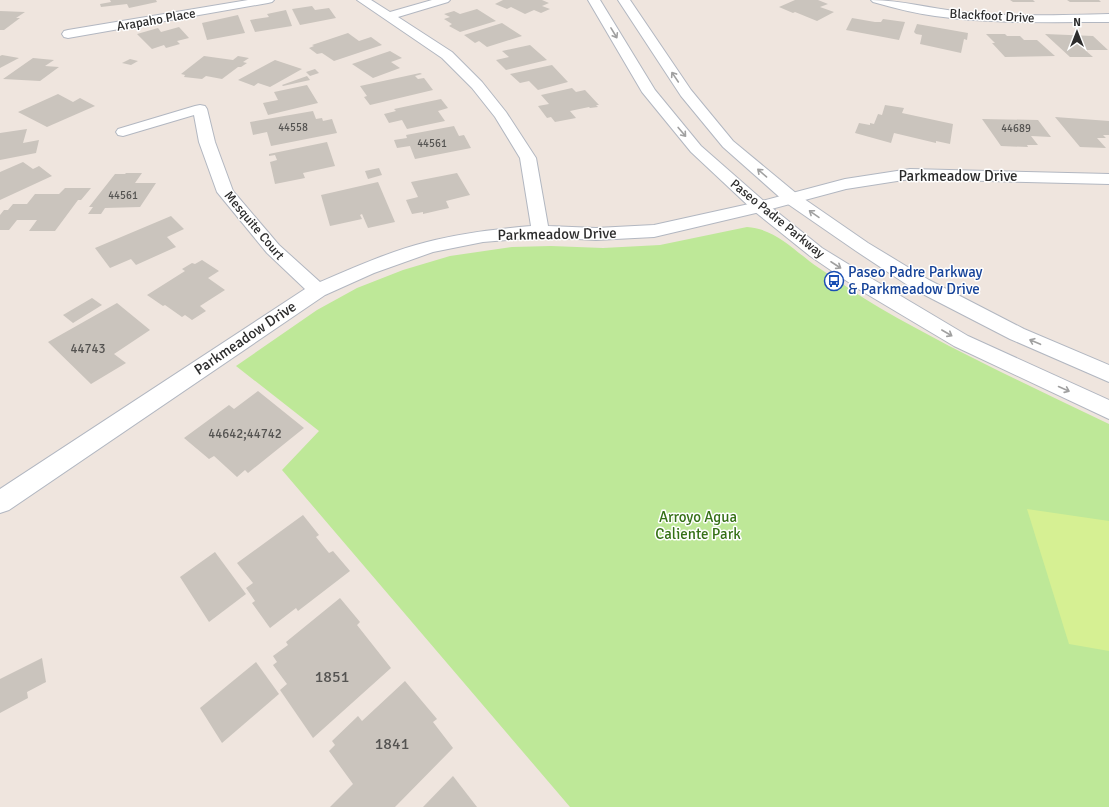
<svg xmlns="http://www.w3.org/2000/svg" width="1109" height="807" viewBox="0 0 1109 807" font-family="Signika,sans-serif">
  <rect width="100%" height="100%" fill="#efe5de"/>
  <path fill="#bee898" d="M747 227C777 229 795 252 819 268 839 281 859 296 880 308 954 351 1032 387 1109 424V807H570L282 470 319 431 236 366 317 310 357 288 403 270 450 256 512 247 551 246 603 248 660 245Z"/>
  <polygon fill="#d6f093" points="1027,509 1109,521 1109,651 1069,644"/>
  <g fill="#cac4bd">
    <polygon points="110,0 156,0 157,2 129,8 127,4 101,7 100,4 111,2"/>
    <polygon points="503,0 542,0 549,3 542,6 550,9 541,13 534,10 525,14 511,7 507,9 495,4"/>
    <polygon points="795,0 818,0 828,4 820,7 834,12 817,21 795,12 793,13 779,7"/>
    <polygon points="1010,0 1033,0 1035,2 1013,2"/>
    <polygon points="1067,0 1099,0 1101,2 1070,2"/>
    <polygon points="312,6 315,10 329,8 336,18 300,25 292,9"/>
    <polygon points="477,9 496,21 460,32 449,26 452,24 444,19 450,17 444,14 454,11 460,14"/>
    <polygon points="286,10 292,26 255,32 250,20 269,17 267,14"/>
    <polygon points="0,11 25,12 16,18 20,18 4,30 0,30"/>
    <polygon points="238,15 245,33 207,40 202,23"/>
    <polygon points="852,18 875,22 881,22 883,19 905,22 899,40 846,30"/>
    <polygon points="502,23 522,36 487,47 479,41 475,43 464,35"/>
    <polygon points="917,24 968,33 967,40 964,39 961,53 920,44 922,35 916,34 914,32"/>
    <polygon points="179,27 189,38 177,41 180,44 166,48 164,45 152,49 137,34 158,28 161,32"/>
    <polygon points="348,33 359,41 371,37 382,45 334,61 322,53 317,54 309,48 314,46 312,45"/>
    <polygon points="986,34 1005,34 1007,36 1020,36 1024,40 1037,40 1055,56 1005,57 992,43 995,43"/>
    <polygon points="1045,34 1093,36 1108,50 1085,50 1093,57 1070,57"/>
    <polygon points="530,45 547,60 506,70 496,60 509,57 502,51"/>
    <polygon points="390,51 402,58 391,62 400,68 373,78 352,64"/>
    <polygon points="2,55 19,58 0,68 0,56"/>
    <polygon points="204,56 233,60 238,56 249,58 243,62 247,63 241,67 238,67 222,79 206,76 202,79 184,77 185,75 181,74"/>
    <polygon points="33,58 54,60 45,66 59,67 40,81 3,79"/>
    <polygon points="130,59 138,61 131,65 122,63"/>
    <polygon points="275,60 302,69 270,87 258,83 254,86 238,80"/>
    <polygon points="552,65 568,82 538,90 529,81 520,83 510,74"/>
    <polygon points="315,69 319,73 310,76 306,72"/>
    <polygon points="420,73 422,74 415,76 418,79 424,78 433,90 370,105 364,97 367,96 360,86"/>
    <polygon points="307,76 310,80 283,86 282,85"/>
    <polygon points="307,85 318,103 268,115 263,103 278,100 274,92"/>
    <polygon points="572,88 576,92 585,90 599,105 596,105 598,107 590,108 589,107 570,111 576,118 555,122 551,117 547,118 538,106 549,104 541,95"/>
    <polygon points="58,94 73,102 80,98 95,106 47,127 18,112"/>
    <polygon points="441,99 448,108 438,111 445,121 407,129 402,120 389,123 384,114 396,111 394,109"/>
    <polygon points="885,105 904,108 902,113 953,124 950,144 936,141 936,143 894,133 891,143 855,133 859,123 870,125 870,123 874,124 878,114 882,115"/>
    <polygon points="313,111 316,119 322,118 323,121 332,119 337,133 271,146 267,132 253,135 250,122"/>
    <polygon points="1055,117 1109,121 1109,135 1103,135 1106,138 1097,138 1106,148 1080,147"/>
    <polygon points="982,119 1038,120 1051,137 1031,136 1038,145 1027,145 1028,147 1001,146"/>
    <polygon points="454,126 459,136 464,135 471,148 415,159 410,146 397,148 394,140 407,138 406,135"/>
    <polygon points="27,129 23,143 39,140 36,153 0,160 0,133"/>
    <polygon points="327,142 335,166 303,173 305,178 275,184 270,162 277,160 275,155 269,156 269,154"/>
    <polygon points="23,162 33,169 39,166 52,176 0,200 0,172"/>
    <polygon points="379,168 382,175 368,179 365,171"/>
    <polygon points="126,173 142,173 135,183 156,183 140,207 105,208 101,214 88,214 93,207 89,207 115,174 125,174"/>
    <polygon points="457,173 470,195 446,201 449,208 423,214 423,212 412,214 406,200 418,197 411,182"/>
    <polygon points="378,182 395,222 368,228 362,214 360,215 362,219 330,226 321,195"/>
    <polygon points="65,188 91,188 81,200 78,200 55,231 29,231 37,220 17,220 9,230 0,230 0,215 4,210 8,210 13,204 27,204 35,194 59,194"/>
    <polygon points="171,216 184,229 167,237 176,247 136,265 131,259 110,268 95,248"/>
    <polygon points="202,260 219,271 208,278 225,290 200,306 206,311 192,320 185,315 182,317 165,305 163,306 147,295 185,271 182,269 192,263 195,264"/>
    <polygon points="92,298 102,305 73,323 63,315"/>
    <polygon points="117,303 150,330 114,354 126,363 91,384 48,342"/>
    <polygon points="258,391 304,428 248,473 245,470 237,477 214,456 209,459 184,438 229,405 234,409"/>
    <polygon points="303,515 319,535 316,537 329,553 333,551 350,571 298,611 296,608 270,628 252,603 255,601 246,588 253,583 237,563"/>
    <polygon points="215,552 246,594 209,622 180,577"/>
    <polygon points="340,598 360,622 357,625 391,668 313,738 280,690 287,684 273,665 277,662 273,656 288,645 286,642"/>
    <polygon points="42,658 46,682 27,692 28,698 0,713 0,679"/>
    <polygon points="256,662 279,694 222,743 200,708"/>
    <polygon points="405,681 437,719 433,722 453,748 395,807 330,807 353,784 329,751 335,745 332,741 358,716 362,721"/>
    <polygon points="453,776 477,807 423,807"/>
  </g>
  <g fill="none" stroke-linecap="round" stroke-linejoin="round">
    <defs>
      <g id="street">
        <polygon points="248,0 274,0 272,2 268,3 68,38 64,37 62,34 64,31 68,30"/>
        <path d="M357 0H371L390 12 432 0H450L448 2 398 17 452 52 482 82 506 112 536 158 548 226 596 228 654 225 758 202 845 179 910 169 1109 174V184L910 179 846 189 760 212 654 237 596 240 540 237 483 242 433 252 374 273 325 295 9 510 0 513V489L305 289 267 253 217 192 199 142 194 115 123 136 118 135 116 132 118 129 195 106 200 105 205 106 207 109 215 142 233 191 279 245 320 282C355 267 391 251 427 242 461 233 496 229 531 226L520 158 495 117 472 88 442 58Z"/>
        <path d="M871 0C902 0 932 9 962 12 1011 17 1060 15 1109 14V22C1051 22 993 24 935 16 914 13 894 8 873 2Z"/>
      </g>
      <g id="secondary">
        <polygon points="588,0 600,0 655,90 701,146 766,203 822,248 874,280 968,336 1109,400 1109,419 954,346 860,290 810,256 754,211 691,152 642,92"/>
        <polygon points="618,0 630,0 691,90 733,141 797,194 868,243 929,280 1024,329 1109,365 1109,382 1010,339 915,290 856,251 785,202 723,147 681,96"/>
      </g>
    </defs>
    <use href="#street" stroke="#b2b7c1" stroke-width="2"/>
    <use href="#secondary" stroke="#b2b7c1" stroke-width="2"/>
    <use href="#street" fill="#fff" fill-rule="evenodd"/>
    <use href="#secondary" fill="#fff" fill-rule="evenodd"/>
  </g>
  <defs><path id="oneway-shaft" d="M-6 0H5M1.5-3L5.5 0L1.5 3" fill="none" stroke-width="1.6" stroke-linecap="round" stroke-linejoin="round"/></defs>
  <g stroke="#a0a0a0">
    <use href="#oneway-shaft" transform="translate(614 33) rotate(59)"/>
    <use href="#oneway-shaft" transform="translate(675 77) rotate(-124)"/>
    <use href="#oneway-shaft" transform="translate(682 132) rotate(50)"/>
    <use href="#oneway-shaft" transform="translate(762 173) rotate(-139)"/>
    <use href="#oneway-shaft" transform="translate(814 214) rotate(-145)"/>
    <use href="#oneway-shaft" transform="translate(836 265) rotate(33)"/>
    <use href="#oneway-shaft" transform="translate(947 333) rotate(30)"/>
    <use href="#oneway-shaft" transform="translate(1035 342) rotate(-157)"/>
    <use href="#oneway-shaft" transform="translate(1064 389) rotate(24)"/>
  </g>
  <defs>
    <symbol id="bus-ring" viewBox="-11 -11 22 22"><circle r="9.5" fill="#fff" stroke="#1a4fb4" stroke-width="1.5"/><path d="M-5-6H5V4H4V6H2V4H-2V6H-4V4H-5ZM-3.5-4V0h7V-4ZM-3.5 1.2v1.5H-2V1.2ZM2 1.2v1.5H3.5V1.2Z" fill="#1a4fb4"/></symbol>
  </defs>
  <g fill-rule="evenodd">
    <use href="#bus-ring" x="823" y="270" width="22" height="22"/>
  </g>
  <g text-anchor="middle" stroke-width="3" stroke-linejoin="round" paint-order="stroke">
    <g font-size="11" fill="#545351">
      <text x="293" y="131">44558</text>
      <text x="1016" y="132">44689</text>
      <text x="432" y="147">44561</text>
      <text x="123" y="199">44561</text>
    </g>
    <g font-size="13" fill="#2d2d2d" stroke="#fff">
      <text transform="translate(992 15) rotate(3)" y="5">Blackfoot Drive</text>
      <text transform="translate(156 19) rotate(-10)" y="5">Arapaho Place</text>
      <text transform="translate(778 218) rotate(39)" y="5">Paseo Padre Parkway</text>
      <text transform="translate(255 225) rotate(50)" y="5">Mesquite Court</text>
    </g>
    <g font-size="13" fill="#545351">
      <text x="88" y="353">44743</text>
      <text x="245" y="438">44642;44742</text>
    </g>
    <g font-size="15" fill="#2d2d2d" stroke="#fff">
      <text x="958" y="181">Parkmeadow Drive</text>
      <text transform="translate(557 234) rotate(-1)" y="5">Parkmeadow Drive</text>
      <text transform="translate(245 338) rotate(-34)" y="5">Parkmeadow Drive</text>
    </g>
    <g font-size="15" fill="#164399" stroke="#fff" text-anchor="start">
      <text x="848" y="277">Paseo Padre Parkway<tspan x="848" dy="17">&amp; Parkmeadow Drive</tspan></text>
    </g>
    <g font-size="15" fill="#357016" stroke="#fff">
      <text x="698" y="522">Arroyo Agua<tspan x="698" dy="17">Caliente Park</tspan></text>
    </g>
    <g font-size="16" fill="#545351">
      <text x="332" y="682">1851</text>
      <text x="392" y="749">1841</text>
    </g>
  </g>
  <g transform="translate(1077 32)" stroke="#ffffff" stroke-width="3" paint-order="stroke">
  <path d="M0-3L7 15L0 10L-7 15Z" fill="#2d2d2d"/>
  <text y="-6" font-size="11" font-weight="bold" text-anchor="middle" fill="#2d2d2d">N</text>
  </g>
</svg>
